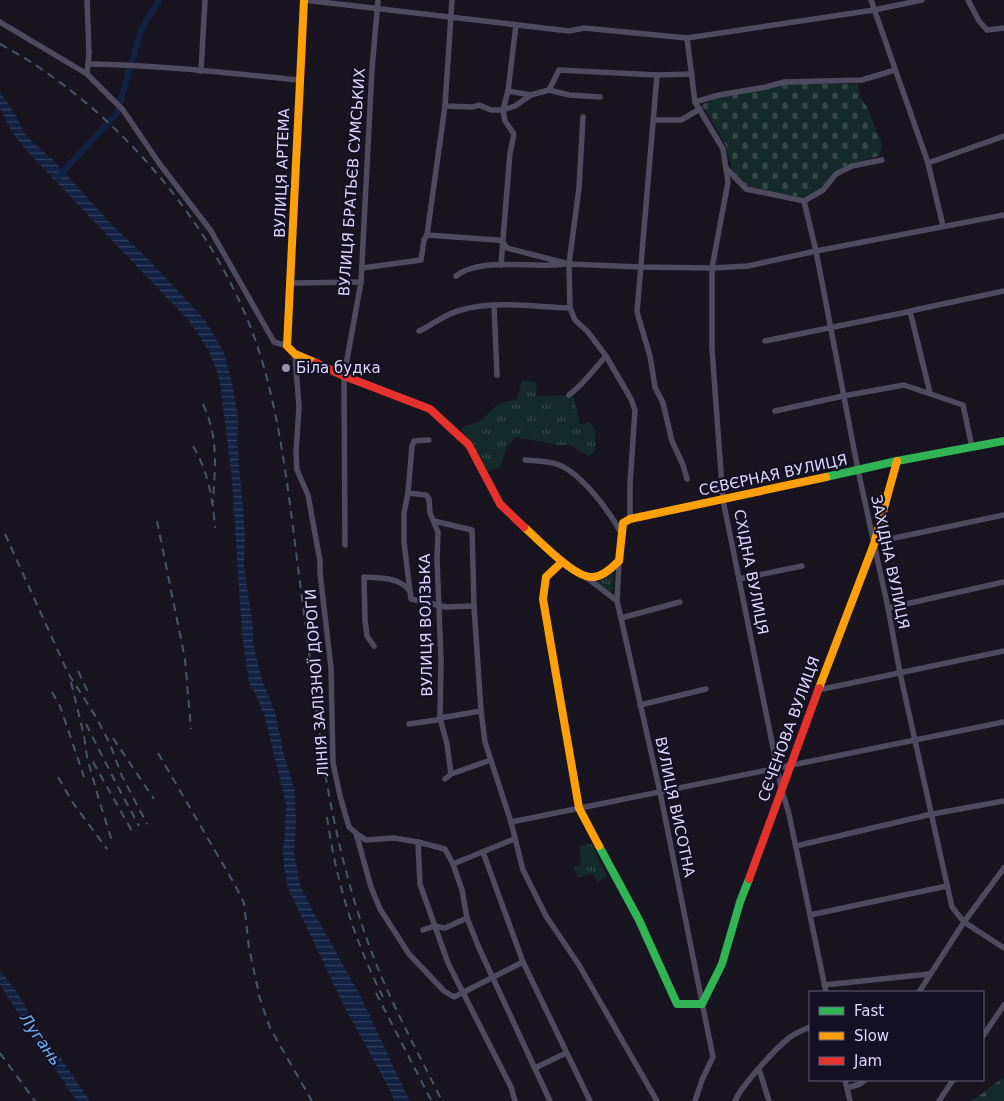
<svg xmlns="http://www.w3.org/2000/svg" width="1004" height="1101" viewBox="0 0 1004 1101" font-family="'DejaVu Sans',sans-serif">
  <defs>
    <pattern id="grass-tufts" width="24" height="20" patternUnits="userSpaceOnUse" patternTransform="scale(1.25)"><rect width="24" height="20" fill="#152a2b"/><path d="M3 7l-1-3M5 7V3M7 7l1-3M15 17l-1-3M17 17v-4M19 17l1-3" fill="none" stroke="#37484b"/></pattern>
    <pattern id="forest-firs" width="22" height="20" patternUnits="userSpaceOnUse" patternTransform="scale(1.25)"><rect width="22" height="20" fill="#152a2b"/><path d="M5 1l3.5 6h-7zM16 11l3.5 6h-7z" fill="#37484b"/></pattern>
    <pattern id="cemetery-stones" width="16" height="16" patternUnits="userSpaceOnUse" patternTransform="scale(1.25)"><rect width="16" height="16" fill="#152a2b"/><path d="M2 7V4a2 2 0 0 1 4 0v3zM10 15v-3a2 2 0 0 1 4 0v3z" fill="#37484b"/></pattern>
    <pattern id="water-rules" width="6" height="5" patternUnits="userSpaceOnUse" patternTransform="scale(1.25)"><rect width="6" height="5" fill="#132243"/><path d="M0 2.5h6" fill="none" stroke="#35415f"/></pattern>
  </defs>
  <rect width="100%" height="100%" fill="#181520"/>
  <g fill="url(#grass-tufts)">
    <path d="M522 380 537 383 536 396C549 397 562 394 574 397L580 425 589 422 595 429V451L589 456 569 445H558L516 437 506 448 501 466 488 472 473 443 461 430 464 426 479 422 498 404 517 399Z"/>
    <polygon points="614,572 613,588 612,592 610,592 598,582"/>
    <polygon points="592,844 607,877 597,882 593,873 578,878 573,867 581,865 580,846"/>
  </g>
  <polygon fill="url(#forest-firs)" points="1004,1077 1004,1101 972,1101"/>
  <polygon fill="url(#cemetery-stones)" points="785,84 858,84 861,99 867,107 882,145 879,156 850,164 835,171 819,189 804,197 761,192 743,183 732,170 726,146 702,105 718,97"/>
  <g fill="url(#water-rules)">
    <polygon points="0,92 16,116 26,136 52,159 114,227 147,258 205,320 223,351 232,382 238,418 237,440 245,534 244,567 253,628 253,643 261,677 275,712 284,755 295,792 296,824 294,853 300,885 314,913 362,999 407,1096 411,1101 394,1101 391,1092 345,1008 288,888 284,867 283,847 285,834 286,804 265,718 258,699 249,682 242,634 232,480 221,389 218,375 209,351 189,321 26,150 12,132 0,108"/>
    <polygon points="0,971 17,992 36,1025 60,1057 90,1101 77,1101 76,1100 29,1031 0,984"/>
  </g>
  <g fill="none" stroke-linecap="round" stroke-linejoin="round">
    <polyline stroke="#132243" stroke-width="6" points="58,177 117,113 141,30 159,0"/>
    <g stroke="#4e4b60" stroke-width="5.5">
      <polyline points="87,0 89,53 87,74"/>
      <polyline points="304,0 569,31 584,28 687,38 874,10 922,0"/>
      <polyline points="871,0 928,163 943,226"/>
      <polyline points="968,0 979,21 987,30 1004,28"/>
      <polyline points="0,22 87,74 123,110 159,163 211,231 274,342 287,346"/>
      <polyline points="687,38 695,102 723,149 728,182 712,268 712,349 723,500 781,787 789,814 826,992"/>
      <path d="M89 64C159 65 229 73 298 80"/>
      <polyline points="201,71 205,0"/>
      <polyline points="657,75 637,312 650,356 655,387 663,403 672,441 683,465 687,479"/>
      <polyline points="549,90 569,95 600,97"/>
      <polyline points="508,91 531,95 549,90 559,70 657,75 692,74"/>
      <polyline points="695,102 719,95 766,87 784,82 862,80 895,70"/>
      <polyline points="445,106 473,107 479,105 491,110 503,110 515,106 531,95"/>
      <polyline points="583,117 579,188 569,264 570,308 575,320 588,332 606,356 631,399 635,410 630,484 630,519"/>
      <polyline points="653,120 681,120 700,109"/>
      <polyline points="928,163 1004,136"/>
      <polyline points="727,169 746,189 804,201 823,190 836,174 852,166 882,160"/>
      <polyline points="804,201 816,251 858,470 888,608 900,673 952,907 964,922 1004,948"/>
      <polyline points="427,235 497,240 502,241 507,248 569,264 640,267 712,268 748,266 816,251 1004,215"/>
      <polyline points="501,265 510,153 514,134 505,121 503,110 508,91 516,25"/>
      <polyline points="362,268 421,260 424,240 427,235 445,106 452,0"/>
      <path d="M456 276C481 256 534 269 565 264"/>
      <polyline points="292,283 361,282"/>
      <polyline points="494,305 497,375"/>
      <path d="M419 331C434 324 445 314 461 310 495 300 535 307 570 308"/>
      <polyline points="765,341 912,311"/>
      <polyline points="295,354 299,407 296,452 297,470 308,495 320,561 320,573 331,668 333,763 340,796 349,827 356,833 371,887 380,909 409,954 444,991 454,997 523,962"/>
      <polyline points="930,393 910,311 1004,291"/>
      <path d="M569 395C584 384 594 369 606 356"/>
      <polyline points="775,411 843,396 904,385 963,405 972,447"/>
      <polyline points="429,440 414,441 412,446 408,493 404,513 404,542 411,599 446,607 474,606"/>
      <path d="M525 460C535 461 549 461 559 465 582 474 610 512 621 533"/>
      <polyline points="408,493 426,495 429,499 430,513 438,532 437,559 441,660 440,718 447,744 451,774"/>
      <polyline points="434,521 472,530 474,606 481,711 485,742 511,822 523,870 546,916 579,965 657,1101"/>
      <polyline points="874,544 880,541 1004,515"/>
      <polyline points="345,545 344,376 361,282 372,69 378,0"/>
      <polyline points="586,577 617,601 621,618 660,792 713,1057 702,1080 695,1101"/>
      <polyline points="739,579 802,566"/>
      <polyline points="617,601 619,561"/>
      <polyline points="888,608 1004,582"/>
      <polyline points="621,618 680,602"/>
      <path d="M374 646 367 636 365 620 364 577C380 578 398 577 409 590"/>
      <polyline points="818,690 1004,651"/>
      <polyline points="640,705 706,689"/>
      <polyline points="409,724 437,720 440,718 481,711"/>
      <polyline points="445,779 451,774 491,760"/>
      <polyline points="511,822 1004,722"/>
      <polyline points="357,834 366,840 394,838 418,842 445,849 453,864 462,890 467,918 479,948 550,1101"/>
      <polyline points="418,842 420,884 448,963 511,1087 515,1101"/>
      <polyline points="796,846 932,814 1004,801"/>
      <polyline points="483,852 523,962 590,1101"/>
      <polyline points="453,864 514,839"/>
      <polyline points="810,915 947,886"/>
      <polyline points="423,930 434,926 445,928 467,918"/>
      <polyline points="824,985 929,974"/>
      <polyline points="919,992 964,922 1004,868"/>
      <polyline points="983,1036 1004,1005"/>
      <polyline points="535,1068 566,1053"/>
      <polyline points="759,1069 769,1101"/>
      <polyline points="845,1080 850,1101"/>
      <polyline points="847,1088 860,1084 865,1080"/>
      <path d="M735 1101C742 1085 775 1049 789 1038 795 1033 804 1030 810 1027"/>
      <polyline points="939,1101 953,1080"/>
    </g>
    <g stroke="#30b455" stroke-width="8">
      <polyline points="826,477 897,461 1004,441"/>
      <polyline points="599,846 639,920 677,1004 702,1004 722,964 740,902 749,879"/>
    </g>
    <g stroke="#ff9f0a" stroke-width="8">
      <polyline points="304,0 287,346 295,354 316,363"/>
      <path d="M524 527C538 539 575 579 593 577 604 576 611 568 619 561L623 523 630 519 826 477"/>
      <polyline points="562,562 546,577 543,599 579,808 599,846"/>
      <polyline points="819,688 874,544 897,461"/>
    </g>
    <g stroke="#e5322d" stroke-width="8">
      <polyline points="316,363 344,376 430,409 469,445 500,504 524,527"/>
      <polyline points="749,879 819,688"/>
    </g>
    <g stroke="#475767" stroke-width="2" stroke-dasharray="8 6" stroke-linecap="butt">
      <path d="M0 44C114 105 219 227 259 351 282 424 289 499 299 575 307 636 315 698 323 760 334 830 351 901 377 966 396 1013 420 1056 442 1101"/>
      <path d="M203 404C219 439 215 465 213 502"/>
      <path d="M193 446C208 471 213 499 215 528"/>
      <polyline points="157,521 185,659 191,729"/>
      <polyline points="5,534 68,673 96,717 110,744 122,776 147,824"/>
      <polyline points="78,671 89,694"/>
      <polyline points="71,682 84,736 87,757 99,800 112,841"/>
      <polyline points="52,692 60,706 84,777"/>
      <polyline points="86,724 118,787 139,826"/>
      <polyline points="113,738 154,799"/>
      <polyline points="158,753 235,885 244,903 249,948 260,999 270,1028 312,1101"/>
      <polyline points="93,762 132,831"/>
      <polyline points="58,777 73,803 107,849"/>
      <path d="M327 817C336 881 354 940 383 997"/>
      <polyline points="376,993 431,1100"/>
      <polyline points="0,1053 35,1101"/>
    </g>
  </g>
  <circle fill="#9993ae" stroke="#151124" stroke-width="2" cx="286" cy="368" r="5"/>
  <g text-anchor="middle" stroke-width="4.5" stroke-linejoin="round" paint-order="stroke">
    <g font-size="15" fill="#ded7fb" stroke="#151124">
      <text transform="translate(282 173) rotate(-88)" y="5">ВУЛИЦЯ АРТЕМА</text>
      <text transform="translate(352 182) rotate(-86)" y="5">ВУЛИЦЯ БРАТЬЄВ СУМСЬКИХ</text>
      <text transform="translate(773 475) rotate(-12)" y="5">СЄВЄРНАЯ ВУЛИЦЯ</text>
      <text transform="translate(890 562) rotate(78)" y="5">ЗАХІДНА ВУЛИЦЯ</text>
      <text transform="translate(751 572) rotate(79)" y="5">СХІДНА ВУЛИЦЯ</text>
      <text transform="translate(426 625) rotate(-91)" y="5">ВУЛИЦЯ ВОЛЗЬКА</text>
      <text transform="translate(317 683) rotate(-94)" y="5">ЛІНІЯ ЗАЛІЗНОЇ ДОРОГИ</text>
      <text transform="translate(789 729) rotate(-70)" y="5">СЄЧЕНОВА ВУЛИЦЯ</text>
      <text transform="translate(675 807) rotate(78)" y="5">ВУЛИЦЯ ВИСОТНА</text>
    </g>
    <g font-size="15" fill="#ded7fb" stroke="#151124" text-anchor="start">
      <text x="296" y="373">Біла будка</text>
    </g>
    <g font-size="16" font-style="italic" fill="#6fadf2" stroke="#151124">
      <text transform="translate(41 1039) rotate(55)" y="6">Лугань</text>
    </g>
  </g>
  <rect x="809" y="991" width="175" height="90" fill="#151124" stroke="#65607a"/>
  <rect x="819" y="1007" width="25" height="8" fill="#30b455" stroke="#65607a"/>
  <text x="854" y="1016" font-size="15" fill="#ded7fb">Fast</text>
  <rect x="819" y="1032" width="25" height="8" fill="#ff9f0a" stroke="#65607a"/>
  <text x="854" y="1041" font-size="15" fill="#ded7fb">Slow</text>
  <rect x="819" y="1057" width="25" height="8" fill="#e5322d" stroke="#65607a"/>
  <text x="854" y="1066" font-size="15" fill="#ded7fb">Jam</text>
</svg>
